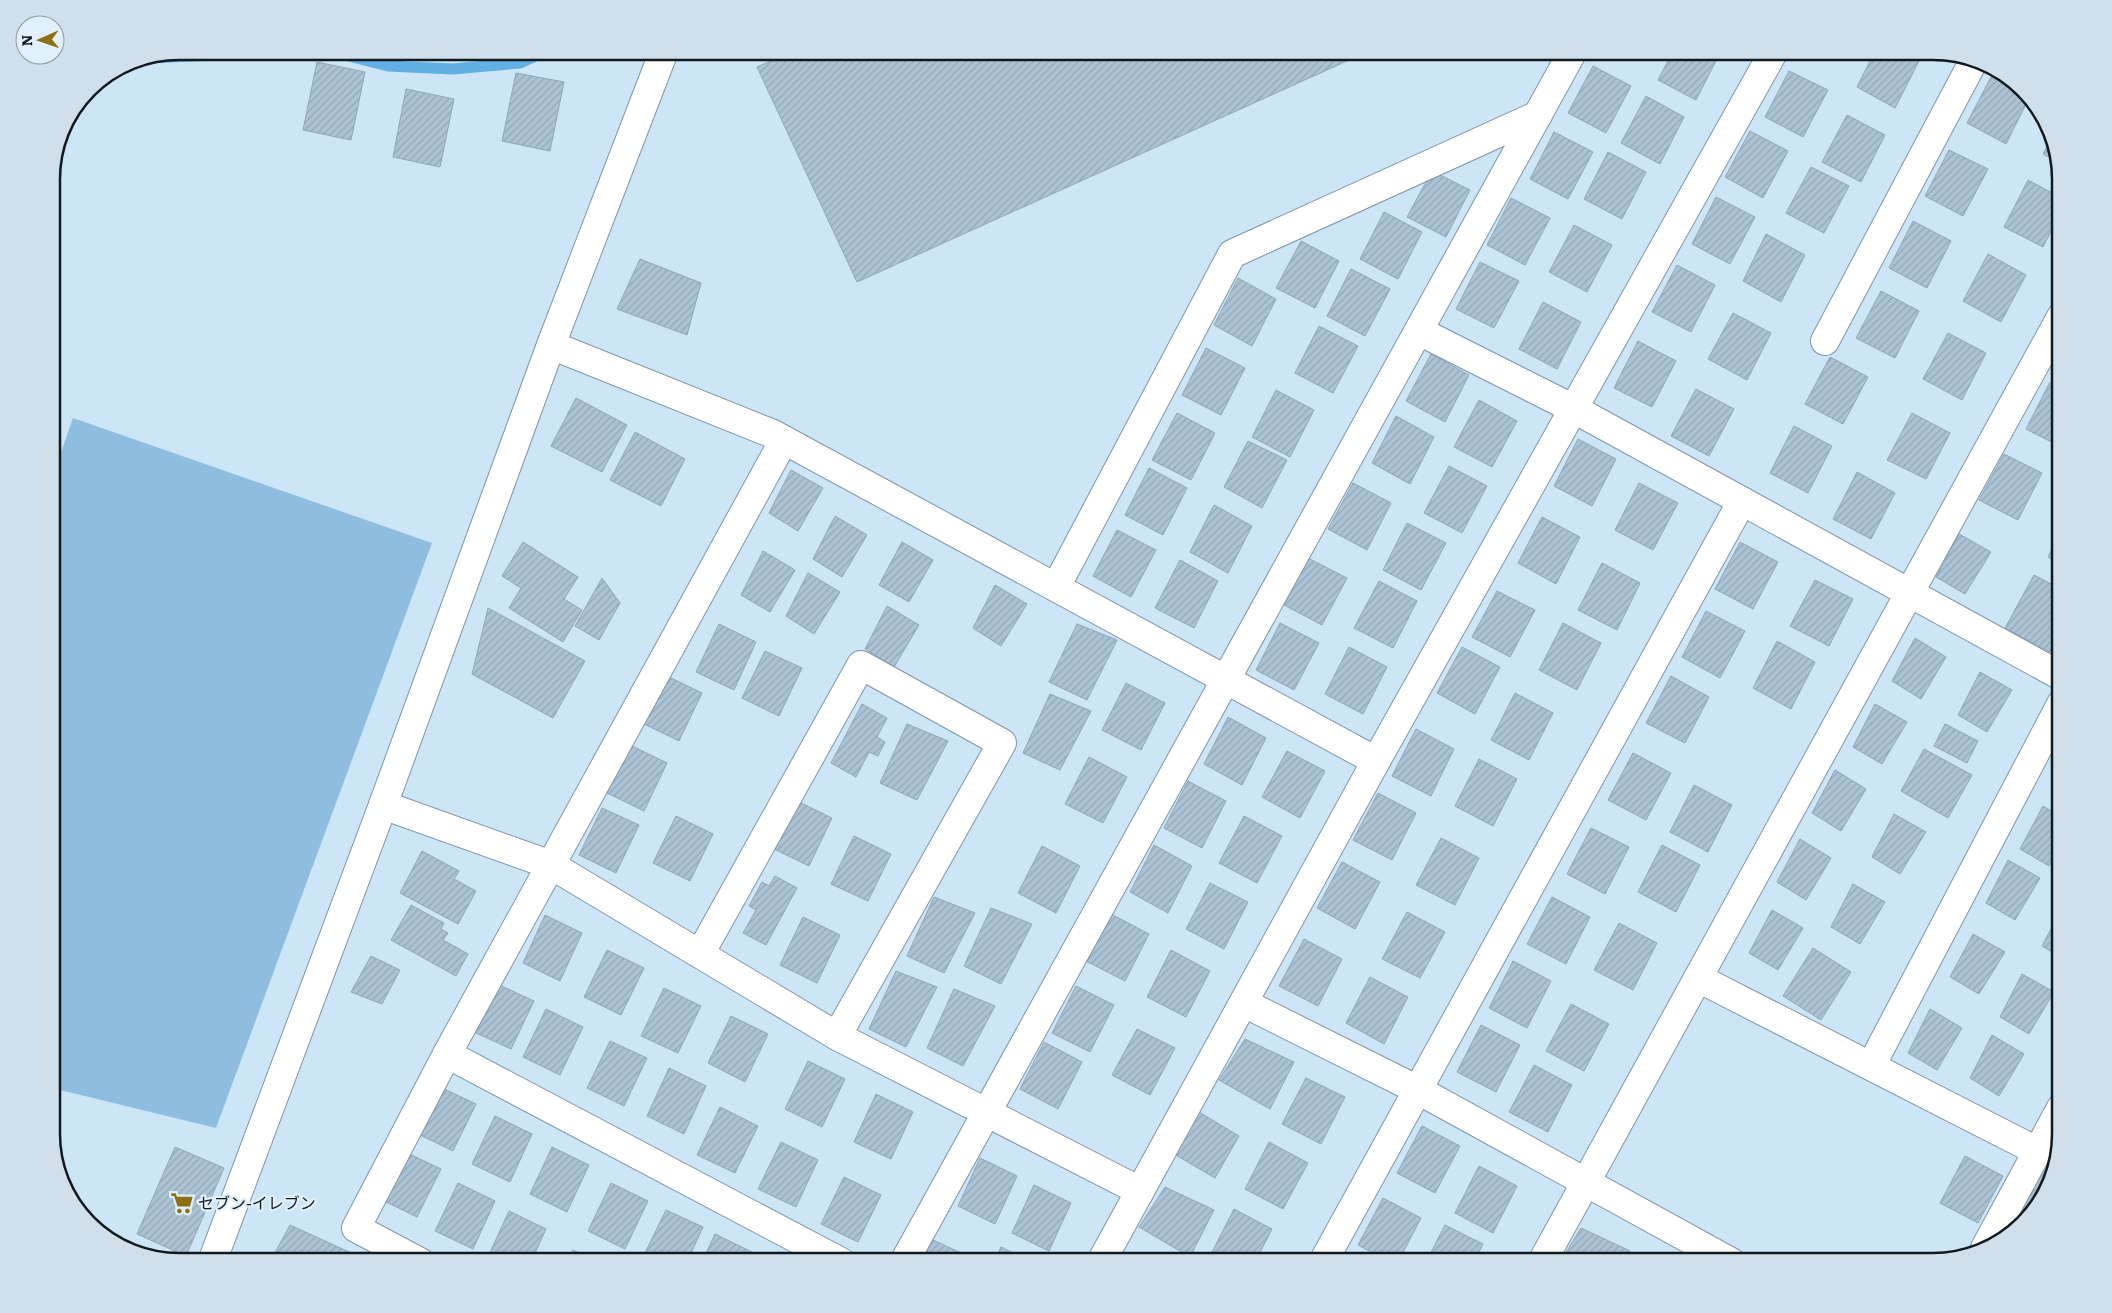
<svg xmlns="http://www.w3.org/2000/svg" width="2112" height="1313" viewBox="0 0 2112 1313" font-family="Literata,'Noto Sans JP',serif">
  <defs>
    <pattern id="building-hatch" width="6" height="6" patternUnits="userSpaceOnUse" patternTransform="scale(1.25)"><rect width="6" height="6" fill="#abc3d5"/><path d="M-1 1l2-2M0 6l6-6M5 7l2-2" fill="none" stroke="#92a7b7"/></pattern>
  </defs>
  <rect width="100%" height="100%" fill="#cce5f7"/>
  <polygon fill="#8fbddf" points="73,418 432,543 216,1128 52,1088 52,478"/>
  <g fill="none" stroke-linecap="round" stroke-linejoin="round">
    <g stroke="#62afe3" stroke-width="11">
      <polyline points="329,51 388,66 453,69 520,63 546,51"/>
      <polyline points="147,58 307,51"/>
    </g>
  </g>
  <g fill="url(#building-hatch)" stroke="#8fa7b8">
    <polygon points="793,51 904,51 907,57 916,51 1369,51 857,282 757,67"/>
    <polygon points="1623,51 1643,51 1639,60"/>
    <polygon points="1673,51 1716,51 1720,53 1696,100 1658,80"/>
    <polygon points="1875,51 1901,51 1919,61 1895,108 1857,87"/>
    <polygon points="317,62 365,72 351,140 303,130"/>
    <polygon points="1593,66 1631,86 1606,133 1568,113"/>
    <polygon points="1789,71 1828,90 1803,137 1765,117"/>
    <polygon points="516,73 564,82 550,151 502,141"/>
    <polygon points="1991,77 2020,91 2028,100 2006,144 1967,123"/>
    <polygon points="406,89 454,99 440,167 393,157"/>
    <polygon points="1646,96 1684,117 1660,164 1621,143"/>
    <polygon points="1847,115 1885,135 1861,182 1822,162"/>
    <polygon points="1750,131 1788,151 1763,198 1725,177"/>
    <polygon points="1554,132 1593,152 1568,199 1530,179"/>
    <polygon points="2051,139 2058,162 2043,154"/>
    <polygon points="1949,150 1988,169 1963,216 1925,196"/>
    <polygon points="1608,152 1646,172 1622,219 1584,199"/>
    <polygon points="1811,167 1849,186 1824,233 1786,213"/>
    <polygon points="1432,171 1470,190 1446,237 1407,217"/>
    <polygon points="2028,180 2060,197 2061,212 2043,247 2004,227"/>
    <polygon points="1716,197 1755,217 1730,264 1692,244"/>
    <polygon points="1511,198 1550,218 1525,265 1487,245"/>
    <polygon points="1384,212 1422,232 1398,279 1360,259"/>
    <polygon points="1913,221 1951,241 1927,288 1889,268"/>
    <polygon points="1574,225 1612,245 1587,292 1549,272"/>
    <polygon points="1766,234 1805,255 1781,302 1743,281"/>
    <polygon points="1301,241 1339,261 1315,308 1276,288"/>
    <polygon points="1988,254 2026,275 2001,322 1963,301"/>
    <polygon points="640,259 701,283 687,335 617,309"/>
    <polygon points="1480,262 1519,281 1494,328 1456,309"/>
    <polygon points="1677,265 1715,285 1691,332 1652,312"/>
    <polygon points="1351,269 1390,289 1365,336 1327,316"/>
    <polygon points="1238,278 1276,299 1252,346 1214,325"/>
    <polygon points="1881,291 1919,311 1895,358 1856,338"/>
    <polygon points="1543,302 1581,322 1557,369 1519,349"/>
    <polygon points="1733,313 1771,333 1747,380 1708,359"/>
    <polygon points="1319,326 1358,346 1333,393 1295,373"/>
    <polygon points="1948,333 1986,353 1962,400 1923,379"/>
    <polygon points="1638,341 1676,361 1652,407 1614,388"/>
    <polygon points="1206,348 1245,368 1221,415 1182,395"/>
    <polygon points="1431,354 1469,375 1445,422 1406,401"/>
    <polygon points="1830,357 1868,377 1843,424 1805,404"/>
    <polygon points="2050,382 2061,388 2061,447 2026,429"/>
    <polygon points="1696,389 1734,409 1709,456 1671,436"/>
    <polygon points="1276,390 1314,410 1290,457 1252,437"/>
    <polygon points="576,398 627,425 602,472 551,446"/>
    <polygon points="1479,400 1517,421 1492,467 1454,447"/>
    <polygon points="1177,413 1215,433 1191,480 1152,460"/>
    <polygon points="1912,413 1950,433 1926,479 1887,460"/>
    <polygon points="1396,416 1434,437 1410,484 1372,463"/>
    <polygon points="1794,426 1832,446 1808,493 1770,473"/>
    <polygon points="635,432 685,459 661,506 610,480"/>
    <polygon points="1578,439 1616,459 1592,506 1554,486"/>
    <polygon points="1248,441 1287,460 1262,508 1224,487"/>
    <polygon points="2004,454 2042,473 2018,520 1979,500"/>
    <polygon points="1449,466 1487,486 1462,533 1424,513"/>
    <polygon points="1149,468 1187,488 1163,535 1125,515"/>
    <polygon points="791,470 823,488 798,531 769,513"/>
    <polygon points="1857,472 1895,493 1871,539 1833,519"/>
    <polygon points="1353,483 1391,503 1367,550 1328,529"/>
    <polygon points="1639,483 1678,503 1653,550 1615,530"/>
    <polygon points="1214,505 1252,526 1228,573 1190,552"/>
    <polygon points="835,516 867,535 842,577 813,559"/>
    <polygon points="1542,517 1580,537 1556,584 1518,563"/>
    <polygon points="1407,523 1446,543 1421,590 1383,570"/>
    <polygon points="1117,530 1156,550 1131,597 1093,576"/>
    <polygon points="2061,531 2061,564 2048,557"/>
    <polygon points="1959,534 1991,552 1965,594 1936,577"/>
    <polygon points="523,542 578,577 564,599 582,610 563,642 509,608 521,588 502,576"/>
    <polygon points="902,542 933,560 909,602 879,585"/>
    <polygon points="1740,542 1778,562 1753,609 1715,589"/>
    <polygon points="763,551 795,570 770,612 741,595"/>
    <polygon points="1308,558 1347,578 1322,625 1284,605"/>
    <polygon points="1180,560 1218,581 1194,628 1155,608"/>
    <polygon points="1602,563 1640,583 1617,630 1578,610"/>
    <polygon points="808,573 840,592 814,634 786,616"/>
    <polygon points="2034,575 2053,585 2055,579 2061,582 2061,631 2050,652 2005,628"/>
    <polygon points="602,578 620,603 599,640 575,626"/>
    <polygon points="1815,580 1853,599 1829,646 1790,626"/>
    <polygon points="1379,581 1417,601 1393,648 1354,628"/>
    <polygon points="995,585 1027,604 1001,646 973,628"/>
    <polygon points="1497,591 1535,610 1510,657 1472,637"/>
    <polygon points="887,606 919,625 894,667 865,649"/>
    <polygon points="488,608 585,661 553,718 472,674"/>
    <polygon points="1706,611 1745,631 1720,678 1682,657"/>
    <polygon points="1280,623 1319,643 1294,690 1256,670"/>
    <polygon points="1563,623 1601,643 1577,690 1539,670"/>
    <polygon points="719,624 756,642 734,690 696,672"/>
    <polygon points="1077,624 1117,640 1087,700 1049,682"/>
    <polygon points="1915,638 1946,657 1921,699 1892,681"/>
    <polygon points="1777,641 1815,662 1791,709 1753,688"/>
    <polygon points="1349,647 1387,667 1363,714 1325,694"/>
    <polygon points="1462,647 1500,667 1475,714 1437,693"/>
    <polygon points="765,651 802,668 779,716 742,698"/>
    <polygon points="1980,672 2012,690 1987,732 1958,715"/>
    <polygon points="665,675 702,693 679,741 642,723"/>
    <polygon points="1671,676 1709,697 1685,743 1646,723"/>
    <polygon points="1126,683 1165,703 1141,750 1102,730"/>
    <polygon points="1515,693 1553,713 1529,760 1491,740"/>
    <polygon points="1050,694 1091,711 1060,770 1023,753"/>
    <polygon points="862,704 887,718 877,737 885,742 878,756 869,752 856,777 831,763"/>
    <polygon points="1875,704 1907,722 1882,764 1853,747"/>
    <polygon points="1228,717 1266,738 1242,785 1204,764"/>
    <polygon points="907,724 948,741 917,800 880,783"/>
    <polygon points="1945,724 1978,741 1967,763 1934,746"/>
    <polygon points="1416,729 1454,749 1431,796 1392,776"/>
    <polygon points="630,745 667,763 644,811 607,793"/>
    <polygon points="1924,749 1972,775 1948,818 1901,791"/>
    <polygon points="1287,751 1325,771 1300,818 1262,797"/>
    <polygon points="1633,753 1671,773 1646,820 1608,800"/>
    <polygon points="1089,757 1127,777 1103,823 1065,804"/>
    <polygon points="1479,759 1517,779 1493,826 1455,806"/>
    <polygon points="1835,770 1866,789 1841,831 1812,813"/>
    <polygon points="1188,781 1226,801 1202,848 1164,828"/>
    <polygon points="1694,785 1732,805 1708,852 1670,832"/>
    <polygon points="1378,793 1416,813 1392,860 1353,840"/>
    <polygon points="795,800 832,818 809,866 772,848"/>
    <polygon points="2043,806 2061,817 2061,847 2049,866 2020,849"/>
    <polygon points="602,808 639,825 616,873 579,855"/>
    <polygon points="1894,814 1926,832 1900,874 1872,857"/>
    <polygon points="676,816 713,834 690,881 653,863"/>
    <polygon points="1244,816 1282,836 1257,883 1219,863"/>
    <polygon points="1591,828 1629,847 1605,894 1567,874"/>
    <polygon points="854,836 891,854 868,901 831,884"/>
    <polygon points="1441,838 1479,858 1455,905 1416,885"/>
    <polygon points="1800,839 1831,858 1806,900 1777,882"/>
    <polygon points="1154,845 1192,866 1168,913 1130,892"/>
    <polygon points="1662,845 1700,865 1676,912 1638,892"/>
    <polygon points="1042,846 1080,866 1056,913 1018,893"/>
    <polygon points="422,851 459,871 454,879 476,891 458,924 400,893"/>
    <polygon points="2008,860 2040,878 2015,920 1986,903"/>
    <polygon points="1342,862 1380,882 1355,929 1317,908"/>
    <polygon points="775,876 797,888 766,945 743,933 756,910 749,906 762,882 769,886"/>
    <polygon points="1210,883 1248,902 1224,949 1186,929"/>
    <polygon points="1853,884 1885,902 1860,944 1831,927"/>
    <polygon points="934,897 975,913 944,973 907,956"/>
    <polygon points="1552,897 1590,917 1566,964 1527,944"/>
    <polygon points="411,905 444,923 441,929 448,933 443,940 468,954 456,976 391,940"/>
    <polygon points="991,908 1032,924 1001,984 964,966"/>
    <polygon points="1772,910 1803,928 1778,970 1749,953"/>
    <polygon points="2061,910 2061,957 2042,946"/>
    <polygon points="1407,912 1445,932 1420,978 1382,959"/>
    <polygon points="1111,914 1149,934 1125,981 1086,961"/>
    <polygon points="545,915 582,933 560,981 523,963"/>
    <polygon points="803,917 840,935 817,983 780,965"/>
    <polygon points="1619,923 1657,943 1633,990 1594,970"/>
    <polygon points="1973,934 2005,952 1979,994 1950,977"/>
    <polygon points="1304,939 1342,959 1318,1006 1279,986"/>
    <polygon points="1813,948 1851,972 1821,1020 1783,996"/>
    <polygon points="607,950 644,968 621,1015 584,997"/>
    <polygon points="1171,950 1210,971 1186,1017 1147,997"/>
    <polygon points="371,956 400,970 382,1004 351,992"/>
    <polygon points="1513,961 1551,981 1527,1028 1489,1008"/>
    <polygon points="896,971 937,987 906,1047 869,1029"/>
    <polygon points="2022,974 2054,992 2029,1034 2000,1017"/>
    <polygon points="1370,977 1408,997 1384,1044 1346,1023"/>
    <polygon points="497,984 534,1001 511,1049 474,1032"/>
    <polygon points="1076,986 1114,1005 1090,1052 1052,1033"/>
    <polygon points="664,988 701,1006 678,1053 641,1036"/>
    <polygon points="954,989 995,1006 963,1066 927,1048"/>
    <polygon points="1571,1004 1609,1024 1584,1071 1546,1051"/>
    <polygon points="546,1009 583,1027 560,1075 523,1057"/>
    <polygon points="1930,1009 1962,1028 1937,1070 1908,1053"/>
    <polygon points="731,1016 768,1034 745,1082 708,1063"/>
    <polygon points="1481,1025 1520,1045 1496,1092 1457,1072"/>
    <polygon points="1137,1029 1175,1048 1150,1095 1112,1075"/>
    <polygon points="1992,1035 2024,1054 1999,1096 1970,1078"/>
    <polygon points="1245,1039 1294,1062 1270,1109 1219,1080"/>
    <polygon points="610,1041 647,1058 624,1106 587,1088"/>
    <polygon points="1044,1042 1082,1062 1058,1109 1020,1089"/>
    <polygon points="808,1061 845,1079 822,1127 785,1109"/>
    <polygon points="1534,1065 1572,1085 1548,1132 1509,1112"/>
    <polygon points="669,1068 706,1086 684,1134 647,1116"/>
    <polygon points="1306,1078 1345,1097 1321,1144 1282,1124"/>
    <polygon points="438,1086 476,1104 453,1151 416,1133"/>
    <polygon points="876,1094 913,1112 891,1159 854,1142"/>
    <polygon points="720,1107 758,1126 735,1173 697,1155"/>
    <polygon points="1199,1112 1239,1136 1215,1178 1174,1154"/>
    <polygon points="495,1116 532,1134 510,1182 472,1164"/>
    <polygon points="1422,1126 1460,1146 1435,1193 1397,1173"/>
    <polygon points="781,1142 818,1160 796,1207 758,1189"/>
    <polygon points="1269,1142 1308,1163 1283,1209 1245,1189"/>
    <polygon points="175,1147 224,1168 186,1256 137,1234"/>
    <polygon points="552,1147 589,1165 567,1212 530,1194"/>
    <polygon points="403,1151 441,1169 417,1217 380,1199"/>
    <polygon points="1965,1156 2003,1176 1978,1223 1940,1203"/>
    <polygon points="980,1158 1017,1176 995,1224 958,1206"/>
    <polygon points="2044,1165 2051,1169 2043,1198 2026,1216 2019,1212"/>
    <polygon points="1479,1166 1517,1186 1493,1233 1455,1213"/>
    <polygon points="844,1177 881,1195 858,1242 821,1224"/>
    <polygon points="458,1183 495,1201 473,1249 435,1231"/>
    <polygon points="611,1183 648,1201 625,1249 588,1231"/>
    <polygon points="1034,1185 1071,1203 1049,1251 1012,1233"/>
    <polygon points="1165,1187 1214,1210 1190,1257 1139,1227"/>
    <polygon points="1383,1198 1421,1218 1398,1262 1390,1262 1358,1245"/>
    <polygon points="1234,1209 1272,1229 1255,1262 1221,1262 1210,1256"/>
    <polygon points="666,1210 703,1227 687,1262 653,1262 643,1257"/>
    <polygon points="509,1211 546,1229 531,1262 493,1262 487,1259"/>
    <polygon points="290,1225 371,1262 270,1262"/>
    <polygon points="1445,1225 1483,1244 1474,1262 1426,1262"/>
    <polygon points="1581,1228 1630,1251 1625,1262 1560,1262"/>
    <polygon points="715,1234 752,1252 747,1262 702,1262"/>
    <polygon points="933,1240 970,1257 968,1262 922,1262"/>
    <polygon points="1001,1247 1032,1262 994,1262"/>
    <polygon points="573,1250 598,1262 567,1262"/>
    <polygon points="1122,1253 1142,1262 1116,1262"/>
  </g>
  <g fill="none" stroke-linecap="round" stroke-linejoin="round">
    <defs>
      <g id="minor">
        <polyline points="1419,331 1574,409 2061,676"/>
        <polyline points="1825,341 1973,62"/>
        <polyline points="551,345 773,434 1376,761"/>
        <polyline points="1056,587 1232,254 1538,115"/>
        <polyline points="383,805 551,865 837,1036 1140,1191"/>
        <polyline points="700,954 861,665 1002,743 837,1036"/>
        <polyline points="1698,978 2037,1151"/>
        <polyline points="1244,1003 1418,1090 1731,1262"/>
        <polyline points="447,1054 841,1262"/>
        <polyline points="1871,1066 2061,704"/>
        <polyline points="1985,1248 2061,1108"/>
        <polyline points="420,1262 356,1228 447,1054 784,440"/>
        <polyline points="904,1262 1573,51"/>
        <polyline points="1101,1262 1376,761 1774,51"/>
        <polyline points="1323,1262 1742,501"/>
        <polyline points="1542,1262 2061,317"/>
      </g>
      <polyline id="tertiary" points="212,1262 383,805 551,345 664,51"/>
    </defs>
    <use href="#minor" stroke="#7f96a7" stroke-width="30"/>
    <use href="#tertiary" stroke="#7f96a7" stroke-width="30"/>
    <use href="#minor" stroke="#fff" stroke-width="28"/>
    <use href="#tertiary" stroke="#fff" stroke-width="28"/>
  </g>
  <defs>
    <symbol id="supermarket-bare" viewBox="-9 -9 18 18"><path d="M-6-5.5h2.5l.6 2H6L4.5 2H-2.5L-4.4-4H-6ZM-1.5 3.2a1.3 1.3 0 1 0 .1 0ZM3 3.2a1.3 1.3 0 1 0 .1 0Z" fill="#8c7012" stroke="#e1f0fb" stroke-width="2.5" paint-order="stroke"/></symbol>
  </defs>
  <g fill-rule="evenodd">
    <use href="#supermarket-bare" x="166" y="1187" width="32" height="32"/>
  </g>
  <g text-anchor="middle" stroke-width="4.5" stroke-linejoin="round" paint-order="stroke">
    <g font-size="16" fill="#111a21" stroke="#e1f0fb" text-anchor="start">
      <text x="198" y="1209">セブン-イレブン</text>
    </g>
  </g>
  <path d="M0 0H2112V1313H0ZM179 60H1933A119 119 0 0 1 2052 179V1134A119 119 0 0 1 1933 1253H179A119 119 0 0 1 60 1134V179A119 119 0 0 1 179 60Z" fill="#d0dfea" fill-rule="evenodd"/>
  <path fill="none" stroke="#111a21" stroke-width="2.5" d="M179 60H1933A119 119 0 0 1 2052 179V1134A119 119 0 0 1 1933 1253H179A119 119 0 0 1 60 1134V179A119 119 0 0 1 179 60Z"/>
  <g transform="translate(40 40) rotate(268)"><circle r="24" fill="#e1f0fb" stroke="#8e9aa4"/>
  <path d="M0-4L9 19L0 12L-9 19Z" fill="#8c7012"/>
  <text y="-8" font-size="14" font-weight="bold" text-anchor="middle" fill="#111a21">N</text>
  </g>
</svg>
